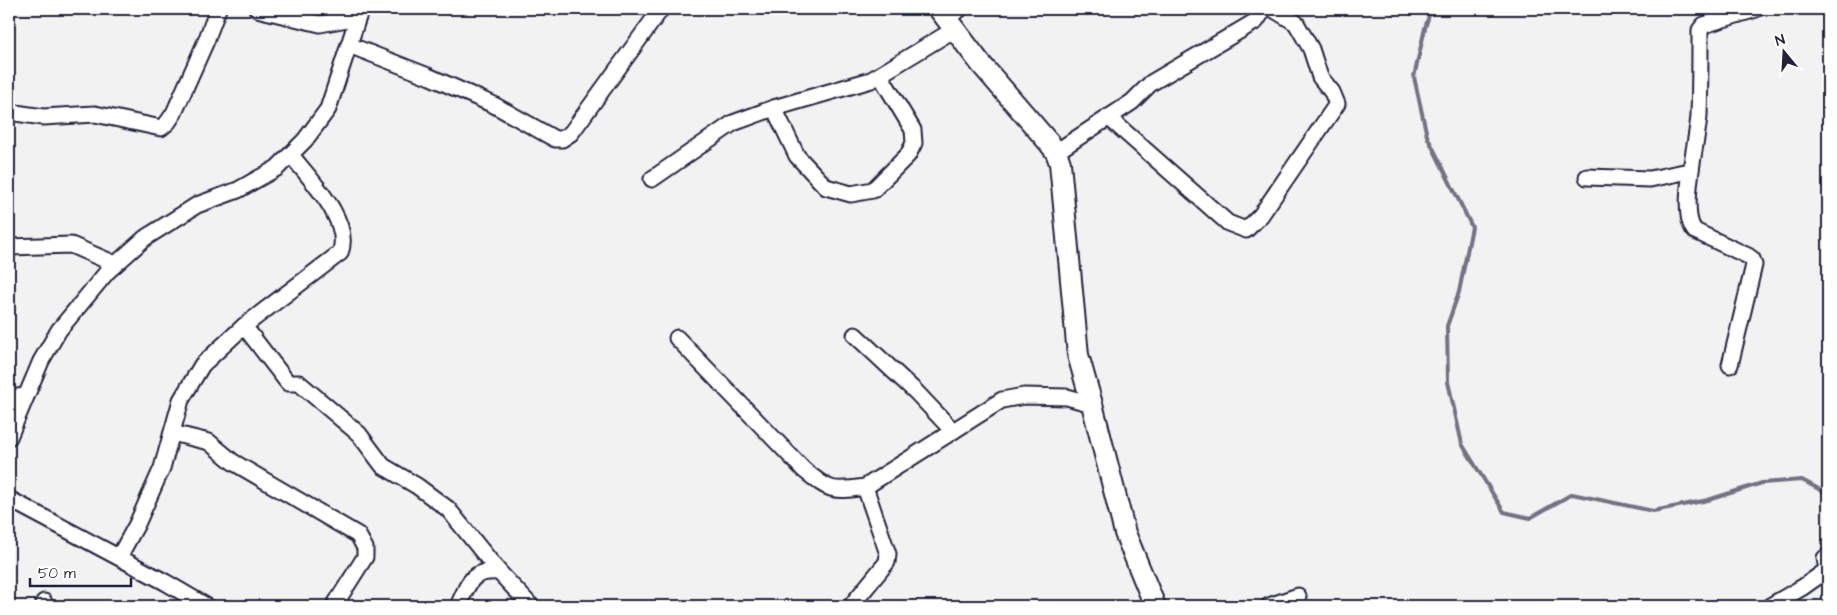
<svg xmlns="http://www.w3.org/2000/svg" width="1837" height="615" viewBox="0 0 1837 615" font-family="'Architects Daughter',sans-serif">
  <rect width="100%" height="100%" fill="#f2f2f3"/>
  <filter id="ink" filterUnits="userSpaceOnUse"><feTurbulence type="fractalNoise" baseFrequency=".02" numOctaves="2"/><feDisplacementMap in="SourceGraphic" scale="10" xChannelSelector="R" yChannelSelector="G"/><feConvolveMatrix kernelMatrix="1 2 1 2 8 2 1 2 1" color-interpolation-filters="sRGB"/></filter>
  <g filter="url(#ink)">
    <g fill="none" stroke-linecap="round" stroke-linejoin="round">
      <polyline stroke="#727282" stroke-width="4" points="1431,9 1425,28 1414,77 1427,136 1472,227 1459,292 1447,326 1448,382 1462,444 1504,512 1530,518 1572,494 1653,511 1708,500 1762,483 1802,480 1828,494"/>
      <defs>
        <g id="street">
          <polyline points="257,9 320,24 358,17"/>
          <polyline points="946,18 960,9"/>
          <polyline points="349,45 428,76 494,105 555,139 562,139 571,133 661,9"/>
          <polyline points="774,108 797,156 826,187 851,194 873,190 908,155 914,143 913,130 880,75"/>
          <polyline points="9,112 43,117 95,114 161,128 168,122 174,113 206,41 218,9"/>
          <polyline points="1108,117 1228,223 1246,230 1261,215 1337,104 1332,92 1320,77 1311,49 1296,23 1273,9"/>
          <polyline points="1056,152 1132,102 1151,83 1256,21 1264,9"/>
          <polyline points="1587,177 1650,179 1689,171"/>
          <polyline points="652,179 733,123 774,108 871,80 955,29"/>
          <polyline points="9,247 71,245 115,264"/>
          <polyline points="244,326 288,383 299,383 359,434 383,466 417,486 448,509 499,572 531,606"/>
          <polyline points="855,335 916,392 953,431"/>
          <path d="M677 338 804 470C830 491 831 492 865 487L1002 400 1024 396 1067 397 1092 404"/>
          <path d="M1730 365 1754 265 1752 259 1748 256 1695 231C1678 213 1698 140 1699 115 1700 87 1700 58 1700 30L1704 25 1756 9"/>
          <polyline points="9,398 26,396"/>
          <polyline points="172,433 209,442 233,462 358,535 365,548 365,557 334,606"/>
          <polyline points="9,437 41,361 59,330 107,272 145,238 197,205 238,190 277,168 305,140 328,109 358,17 358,9"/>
          <polyline points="9,499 165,582 206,606"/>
          <path d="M119 557 137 524 162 468 181 400 202 365 244 326 340 253C353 222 309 178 291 155"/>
          <polyline points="44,602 45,606"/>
          <path d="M458 606C469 583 470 570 499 572"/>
          <polyline points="851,606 887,562 888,554 865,487"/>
          <polyline points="1269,606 1298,596"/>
          <polyline points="1770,606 1803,587 1827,570 1825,558"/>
        </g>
        <polyline id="secondary" points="939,9 981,64 1050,144 1056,152 1060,163 1078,355 1092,404 1125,533 1155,606"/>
      </defs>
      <use href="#street" stroke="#22223b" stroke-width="19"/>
      <use href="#secondary" stroke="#22223b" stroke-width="24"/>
      <use href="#street" stroke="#fff" stroke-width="15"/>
      <use href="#secondary" stroke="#fff" stroke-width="20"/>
    </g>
  </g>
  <rect width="1837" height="615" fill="none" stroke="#fff" stroke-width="30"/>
  <rect x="15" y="15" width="1807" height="585" fill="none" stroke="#22223b" stroke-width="2" filter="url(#ink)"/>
  <g transform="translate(1784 52) rotate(342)" stroke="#ffffff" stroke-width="4" paint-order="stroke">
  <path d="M0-4L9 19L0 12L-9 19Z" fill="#22223b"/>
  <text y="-8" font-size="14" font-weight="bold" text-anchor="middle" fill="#22223b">N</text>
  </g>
  <path d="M30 578v8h101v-8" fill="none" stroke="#22223b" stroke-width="2.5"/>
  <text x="38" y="578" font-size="15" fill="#22223b" stroke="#ffffff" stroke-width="4" paint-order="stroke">50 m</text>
</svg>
